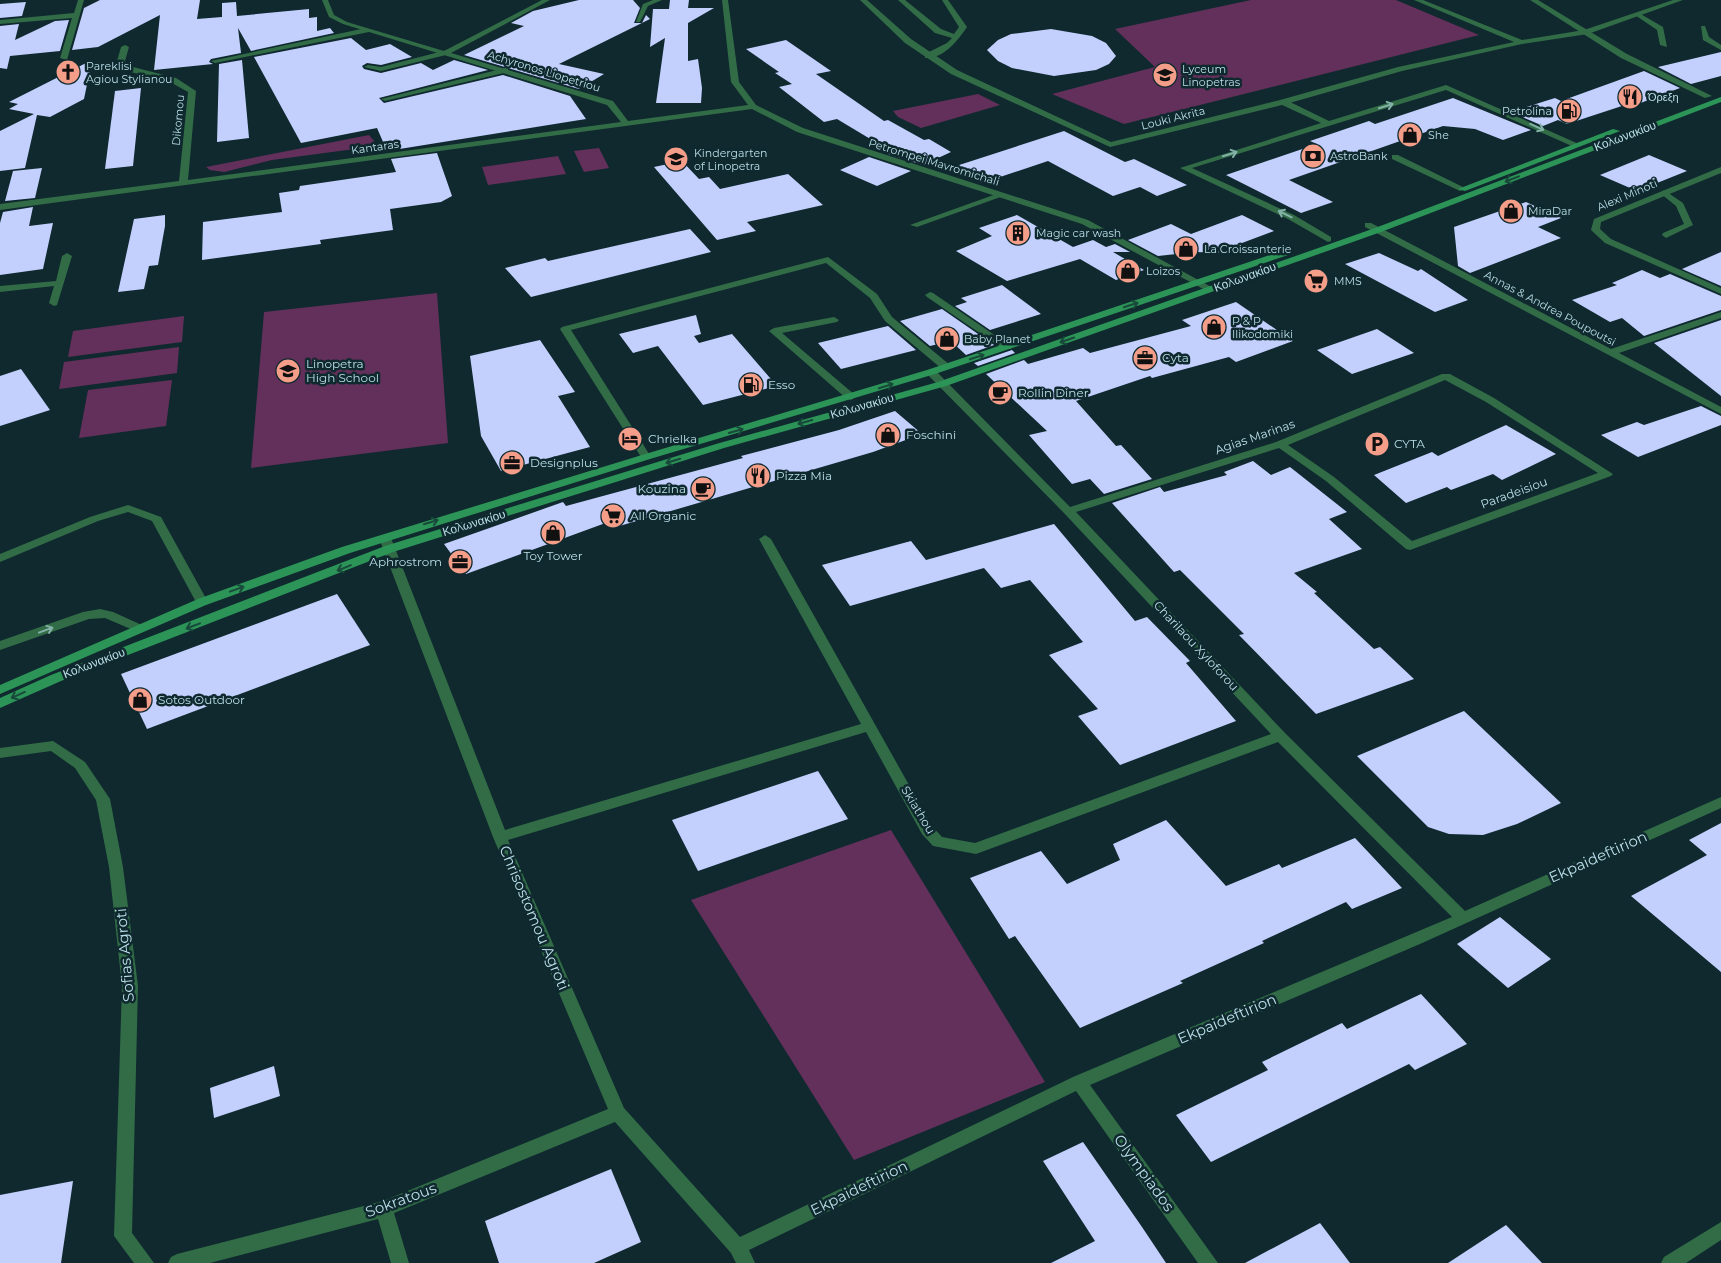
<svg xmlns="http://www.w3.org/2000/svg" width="1721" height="1263" viewBox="0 0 1721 1263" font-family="Montserrat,sans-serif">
  <rect width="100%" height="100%" fill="#0f292f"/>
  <g fill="#63305b">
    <polygon points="1251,0 1396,0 1479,35 1124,124 1052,94 1155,67 1115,29"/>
    <polygon points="978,94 1000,105 921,128 898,117 893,111"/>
    <polygon points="369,135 380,148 362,148 272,160 224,172 210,170 206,167"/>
    <polygon points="599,148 609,168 584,172 574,151"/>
    <polygon points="558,156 566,174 488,185 482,167"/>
    <polygon points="437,293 448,443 251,468 264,312"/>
    <polygon points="184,316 182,342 68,357 73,331"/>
    <polygon points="179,347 177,373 59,389 64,362"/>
    <polygon points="172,380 166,426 79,438 88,390"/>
    <polygon points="891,830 1045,1082 854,1160 691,900"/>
  </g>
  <g fill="#c3d0fe">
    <polygon points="100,0 200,0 197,19 222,17 222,3 236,2 237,16 309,9 309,18 317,17 317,31 330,28 334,33 251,51 238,28 241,53 211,59 209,62 213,64 154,70 160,15 98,47 72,50 84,8"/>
    <polygon points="579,0 633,0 640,8 634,23 642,23 646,15 650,19 559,64 604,74 579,89 464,55 524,26 511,23 533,11"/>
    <polygon points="670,0 689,0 688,8 714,8 688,23 688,61 698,59 702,88 701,103 656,103 665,38 650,47 653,9 669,9"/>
    <polygon points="26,2 22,16 0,18 0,4"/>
    <polygon points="69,20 60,51 10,56 7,69 0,68 0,26 19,24 15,40 55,21"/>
    <polygon points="1051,29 1092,36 1106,43 1116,56 1109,64 1096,70 1054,76 1012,68 998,61 987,50 998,40 1011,34"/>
    <polygon points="351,38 366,50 390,44 412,57 381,65 367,63 362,66 364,69 381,73 421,63 433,70 454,60 488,70 379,98 384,103 503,75 570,96 586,119 387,151 377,128 301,143 254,57"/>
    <polygon points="786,40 831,71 816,74 884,121 888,120 924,140 929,139 951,152 923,165 882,152 887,149 837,119 824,122 779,87 792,84 775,73 779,72 746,49"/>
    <polygon points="1721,52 1721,76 1691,84 1658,67"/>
    <polygon points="92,60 84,99 50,117 37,115 25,168 0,171 0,131 34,114 9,109 18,104 9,102"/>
    <polygon points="242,60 249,138 217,142 219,64"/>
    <polygon points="1644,71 1680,88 1630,107 1625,105 1567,124 1558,120 1543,126 1511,112 1555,98 1561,101"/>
    <polygon points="141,88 133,166 105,169 115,91"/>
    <polygon points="1453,98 1531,130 1503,140 1475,129 1443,126 1289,180 1333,202 1301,213 1226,175 1317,144 1310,141 1369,121 1375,124"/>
    <polygon points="1064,131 1125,162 1134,159 1187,185 1157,196 1140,187 1113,196 1048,161 982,183 953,167"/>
    <polygon points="437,153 452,196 441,202 390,209 393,230 320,240 321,244 202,260 203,222 282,212 279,193 299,190 300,186 396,172 391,159"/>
    <polygon points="1649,155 1687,171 1637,191 1600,175"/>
    <polygon points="869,157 911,171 877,186 840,170"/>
    <polygon points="682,161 699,179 709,177 720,189 788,174 823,205 747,222 756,231 717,240 654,167"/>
    <polygon points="42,168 35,198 5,201 13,171"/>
    <polygon points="1526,202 1561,218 1538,227 1561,238 1470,273 1458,266 1454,227"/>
    <polygon points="33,207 29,226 53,223 43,269 0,275 0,223 3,212"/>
    <polygon points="165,215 165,226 158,265 149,266 144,289 118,292 134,219"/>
    <polygon points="1017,215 1073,247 1093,240 1106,247 1115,244 1130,252 1113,252 1144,270 1116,280 1080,259 1007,281 956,251 992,236 979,228"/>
    <polygon points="1242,215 1274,231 1234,246 1220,248 1230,253 1195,252 1158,256 1128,240 1171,224 1191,234"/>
    <polygon points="690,229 711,252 531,297 505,268 545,258 548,261"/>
    <polygon points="1721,252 1721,286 1682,269"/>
    <polygon points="1379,253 1418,271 1421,269 1468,300 1435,312 1345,264"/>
    <polygon points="1642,270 1660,278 1670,274 1721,296 1721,310 1644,336 1622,318 1610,322 1572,300 1617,285 1612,283"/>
    <polygon points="1002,285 1041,314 990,330 955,306 967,302 961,298"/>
    <polygon points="1236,302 1293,341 1236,362 1229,357 1152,378 1150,376 1076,401 1116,446 1121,445 1152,479 1104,494 1090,479 1072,484 1029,435 1047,431 986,374 1024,360 1028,364 1083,348 1090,353 1191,326 1182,320"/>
    <polygon points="942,309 994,345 966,355 951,341 930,346 900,321"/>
    <polygon points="696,315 701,334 694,336 699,343 732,334 777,386 703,405 658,346 633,353 619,334"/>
    <polygon points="1721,320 1721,396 1654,343"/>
    <polygon points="888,326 916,350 841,369 818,343"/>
    <polygon points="1377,329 1414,353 1352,374 1317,350"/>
    <polygon points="540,340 575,392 558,396 590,447 501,471 481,436 470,356"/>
    <polygon points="1012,350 1015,353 978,366 974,363"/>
    <polygon points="21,369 50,410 0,426 0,376"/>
    <polygon points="1701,406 1721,416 1721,425 1638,457 1601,435 1637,422 1644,425"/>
    <polygon points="895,411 922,434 873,452 616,527 611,521 466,574 444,544 563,502 566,506 743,458 741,456 839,430"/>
    <polygon points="1506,425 1556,454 1502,480 1493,474 1451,490 1447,487 1406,503 1374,475 1432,452 1438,456"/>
    <polygon points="1253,461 1271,475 1290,467 1347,512 1329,519 1362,549 1294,573 1317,592 1314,593 1374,649 1380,647 1414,679 1316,714 1239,635 1244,634 1180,570 1174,572 1112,503 1160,487 1164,492 1227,475 1224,472"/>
    <polygon points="1054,524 1135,621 1147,617 1190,661 1186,663 1236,721 1120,765 1078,716 1098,709 1049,655 1083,642 1030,580 1001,588 984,568 850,606 822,565 911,541 926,560"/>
    <polygon points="337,594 370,645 147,729 121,674"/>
    <polygon points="1464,711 1561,803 1517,824 1483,835 1449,834 1428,827 1357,756"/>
    <polygon points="818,771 848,819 698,871 672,820"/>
    <polygon points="1166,820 1226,886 1279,864 1282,868 1355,838 1402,888 1352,909 1346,902 1262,941 1264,943 1180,981 1183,983 1080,1028 1015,936 1009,939 970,878 1041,851 1067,884 1120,860 1113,844"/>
    <polygon points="1721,823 1721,972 1631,896 1707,855 1689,840"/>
    <polygon points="1500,917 1551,959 1508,988 1457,944"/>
    <polygon points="1421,994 1467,1044 1415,1070 1409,1064 1211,1162 1176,1115 1268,1070 1262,1062 1342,1023 1347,1029"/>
    <polygon points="274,1066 280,1096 214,1118 210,1088"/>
    <polygon points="1083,1142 1142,1227 1166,1263 1051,1263 1095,1241 1043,1161"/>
    <polygon points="611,1169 641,1242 594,1263 499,1263 485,1221"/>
    <polygon points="73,1181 61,1263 0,1263 0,1195"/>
    <polygon points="1320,1223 1350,1263 1245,1263"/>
    <polygon points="1506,1225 1542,1263 1448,1263"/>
  </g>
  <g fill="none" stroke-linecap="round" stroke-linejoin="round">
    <g fill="#316c46" fill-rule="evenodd">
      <path d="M898 0H905L941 29 954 34 959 27 942 0H948L967 27C958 40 944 59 925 58V54L947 43 952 38 935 33Z"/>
      <polygon points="1530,0 1538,0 1627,54 1712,96 1705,98 1621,58"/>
      <polygon points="1635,13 1639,13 1663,27 1667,47 1660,45 1657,30 1635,15"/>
      <polygon points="1701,26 1705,26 1709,37 1721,45 1721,50 1703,40"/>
      <polygon points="366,28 370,30 369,32 215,63 211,61"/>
      <polygon points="447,50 451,52 450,54 381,71 364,67 368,65 381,67"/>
      <polygon points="505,68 508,68 508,72 385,101 381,99"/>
      <polygon points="1446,85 1581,145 1574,147 1446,90 1192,168 1294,215 1331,237 1331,241 1328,242 1288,219 1180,168 1321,123 1280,104 1280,100 1286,100 1329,121"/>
      <polygon points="1392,155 1398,155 1467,189 1460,191 1392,159"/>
      <polygon points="1664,190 1683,203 1693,225 1666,238 1662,235 1663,233 1684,224 1676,206 1660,193"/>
      <polygon points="999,193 1006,195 917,227 910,225"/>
      <polygon points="828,257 877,294 892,317 950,365 950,369 942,369 885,321 870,298 826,263 571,330 651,457 646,460 641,457 560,329 562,327"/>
      <polygon points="930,292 933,293 1012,347 1011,349 1003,349 927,297 925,295"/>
      <polygon points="834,317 839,320 837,322 782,333 855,395 856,397 851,400 847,399 769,331 774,328"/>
      <polygon points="128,505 161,517 208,602 206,605 198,605 196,602 152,521 128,512 98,521 0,562 0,554 90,517"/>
      <polygon points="100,609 113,612 144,626 146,629 140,633 105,618 89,619 0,650 0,641 83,612"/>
    </g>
    <g fill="#316c46" fill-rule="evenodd">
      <polygon points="78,0 84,0 67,60 60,58 72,18 0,24 0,20 74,13"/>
      <polygon points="322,0 328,0 334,15 347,22 444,51 542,0 550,0 451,53 613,101 628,121 748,105 731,82 722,0 728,0 739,82 756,105 803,128 1088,220 1215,289 1210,292 1207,291 1082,224 797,132 752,109 0,210 0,204 179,181 188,92 170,82 123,70 117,61 121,47 125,45 129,47 125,61 129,66 176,78 196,91 188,180 621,122 607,105 343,24 329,17"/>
      <polygon points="653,0 662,0 648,6 640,22 636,22 643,4"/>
      <polygon points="860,0 867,0 911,39 957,70 1111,142 1280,100 1398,67 1514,42 1414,0 1423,0 1522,40 1584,30 1673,0 1683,0 1588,34 1522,44 1402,71 1286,104 1110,147 951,74 905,43"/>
      <polygon points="1721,167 1721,173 1601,222 1600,229 1611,239 1721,288 1721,294 1605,243 1591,230 1594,219"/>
      <polygon points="1365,223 1371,223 1611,349 1721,312 1721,318 1619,353 1721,407 1721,414 1365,227"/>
      <polygon points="67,253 72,256 57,305 54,306 49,303 54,286 0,292 0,286 56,281 62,256"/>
      <path d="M931 369 935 370 1070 507 1276 442 1442 374H1450L1494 398 1613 474 1611 476 1410 550 1406 549 1326 481 1279 448 1076 512 1285 733 1465 911 1721 797V808L1420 944 1090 1085 1218 1263H1198L1076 1091 749 1250 755 1263H736L731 1253 615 1122 394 1213 409 1263H391L378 1219 210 1263H168L171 1257 177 1254 383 1201 608 1109 493 837 379 538 381 535H389L391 538 505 830 861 724 759 539 765 535 771 539 932 826 942 837 975 843 1271 734 1064 513 927 374 926 372ZM1445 380 1486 402 1598 473 1412 541 1334 477 1288 445ZM866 732 922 834 933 846 976 854 1278 742 1452 917 1073 1077 740 1237 624 1108 508 840Z"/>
      <polygon points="53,741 85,762 110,799 123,867 138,986 132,1233 154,1263 134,1263 114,1236 122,986 109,867 96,800 75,768 51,751 0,758 0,748"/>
      <polygon points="1721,1222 1721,1240 1686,1263 1661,1263 1664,1257"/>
    </g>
    <g fill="#2c9457" fill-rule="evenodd">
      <polygon points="1721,97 1721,102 1381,232 946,386 724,448 393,552 61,681 0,708 0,698 51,675 385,546 716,444 938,382 1375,228"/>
      <polygon points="1613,129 1620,131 1465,191 1458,189"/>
      <polygon points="1285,250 1290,253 1288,255 935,374 650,459 350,553 206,605 0,694 0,685 198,599 342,547 642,455 927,370"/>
    </g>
  </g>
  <defs><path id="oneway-shaft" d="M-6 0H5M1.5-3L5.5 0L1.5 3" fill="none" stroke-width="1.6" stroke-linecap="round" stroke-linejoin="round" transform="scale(1.25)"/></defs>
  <g stroke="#83b1a7">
    <use href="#oneway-shaft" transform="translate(1386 106) rotate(-17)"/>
    <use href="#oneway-shaft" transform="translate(1537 127) rotate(24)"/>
    <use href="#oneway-shaft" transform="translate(1230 154) rotate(-17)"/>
    <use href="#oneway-shaft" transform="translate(1285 214) rotate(-154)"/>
    <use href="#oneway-shaft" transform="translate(46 630) rotate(-20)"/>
  </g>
  <g stroke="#18493b">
    <use href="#oneway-shaft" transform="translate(1512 179) rotate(159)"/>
    <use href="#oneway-shaft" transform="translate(1131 305) rotate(-18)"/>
    <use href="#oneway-shaft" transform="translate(1067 340) rotate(161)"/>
    <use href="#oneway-shaft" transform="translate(977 357) rotate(-18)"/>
    <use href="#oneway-shaft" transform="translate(886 386) rotate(-17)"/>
    <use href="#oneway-shaft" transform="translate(805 422) rotate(164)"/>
    <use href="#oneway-shaft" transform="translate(736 431) rotate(-16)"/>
    <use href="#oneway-shaft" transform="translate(673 461) rotate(163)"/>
    <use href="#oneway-shaft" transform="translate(431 522) rotate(-17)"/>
    <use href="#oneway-shaft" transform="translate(344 568) rotate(158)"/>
    <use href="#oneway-shaft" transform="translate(237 589) rotate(-20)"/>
    <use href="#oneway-shaft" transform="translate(193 626) rotate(159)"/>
    <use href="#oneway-shaft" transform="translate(18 695) rotate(156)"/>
  </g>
  <defs>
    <symbol id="church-disc" viewBox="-11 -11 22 22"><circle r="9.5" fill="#f49e8a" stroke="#0f292f"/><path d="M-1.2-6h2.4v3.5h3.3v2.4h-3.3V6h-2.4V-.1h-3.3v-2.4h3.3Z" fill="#111"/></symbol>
    <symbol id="school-disc" viewBox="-11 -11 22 22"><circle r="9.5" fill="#f49e8a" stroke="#0f292f"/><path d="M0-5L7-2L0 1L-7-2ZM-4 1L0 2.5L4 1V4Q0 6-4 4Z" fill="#111"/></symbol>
    <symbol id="restaurant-disc" viewBox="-11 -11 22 22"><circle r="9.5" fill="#f49e8a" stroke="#0f292f"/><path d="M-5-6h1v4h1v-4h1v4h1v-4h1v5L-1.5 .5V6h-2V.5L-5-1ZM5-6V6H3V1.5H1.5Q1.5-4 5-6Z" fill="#111"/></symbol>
    <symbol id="fuel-disc" viewBox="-11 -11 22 22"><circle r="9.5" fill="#f49e8a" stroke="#0f292f"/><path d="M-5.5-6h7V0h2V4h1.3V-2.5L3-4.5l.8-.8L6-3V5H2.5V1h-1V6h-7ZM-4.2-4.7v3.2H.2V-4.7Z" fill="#111"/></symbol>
    <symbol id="shop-disc" viewBox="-11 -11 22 22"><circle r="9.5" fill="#f49e8a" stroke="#0f292f"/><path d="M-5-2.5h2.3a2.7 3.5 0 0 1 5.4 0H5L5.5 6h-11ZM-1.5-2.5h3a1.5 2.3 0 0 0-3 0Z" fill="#111"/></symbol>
    <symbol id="bank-disc" viewBox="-11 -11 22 22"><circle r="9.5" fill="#f49e8a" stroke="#0f292f"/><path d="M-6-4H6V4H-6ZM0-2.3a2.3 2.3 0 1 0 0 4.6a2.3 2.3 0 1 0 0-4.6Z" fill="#111"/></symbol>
    <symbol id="building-disc" viewBox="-11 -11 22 22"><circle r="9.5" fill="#f49e8a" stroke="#0f292f"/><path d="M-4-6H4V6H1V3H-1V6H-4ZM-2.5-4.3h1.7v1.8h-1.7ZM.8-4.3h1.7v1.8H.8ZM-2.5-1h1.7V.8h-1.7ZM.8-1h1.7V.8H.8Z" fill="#111"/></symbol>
    <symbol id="supermarket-disc" viewBox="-11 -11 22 22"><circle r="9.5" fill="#f49e8a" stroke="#0f292f"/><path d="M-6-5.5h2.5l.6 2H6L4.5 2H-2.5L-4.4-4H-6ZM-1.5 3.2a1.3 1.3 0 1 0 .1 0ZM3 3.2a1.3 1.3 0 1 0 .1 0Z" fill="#111"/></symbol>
    <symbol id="office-disc" viewBox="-11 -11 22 22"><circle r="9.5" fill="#f49e8a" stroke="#0f292f"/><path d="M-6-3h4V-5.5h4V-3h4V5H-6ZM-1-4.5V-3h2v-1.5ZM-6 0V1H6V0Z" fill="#111"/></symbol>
    <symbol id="cafe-disc" viewBox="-11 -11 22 22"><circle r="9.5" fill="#f49e8a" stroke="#0f292f"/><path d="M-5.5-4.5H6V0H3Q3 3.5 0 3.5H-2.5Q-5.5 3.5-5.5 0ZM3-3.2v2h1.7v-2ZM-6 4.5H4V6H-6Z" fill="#111"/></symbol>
    <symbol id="hotel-disc" viewBox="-11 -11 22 22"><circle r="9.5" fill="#f49e8a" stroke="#0f292f"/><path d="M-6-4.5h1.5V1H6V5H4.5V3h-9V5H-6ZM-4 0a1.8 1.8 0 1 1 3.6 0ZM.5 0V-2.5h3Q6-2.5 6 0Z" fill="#111"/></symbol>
    <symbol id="parking-disc" viewBox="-11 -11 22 22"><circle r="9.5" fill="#f49e8a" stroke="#0f292f"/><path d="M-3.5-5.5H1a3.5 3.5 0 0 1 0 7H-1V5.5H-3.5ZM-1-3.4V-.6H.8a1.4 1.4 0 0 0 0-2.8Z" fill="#111"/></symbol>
  </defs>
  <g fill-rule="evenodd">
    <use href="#church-disc" x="54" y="58" width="28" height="28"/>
    <use href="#school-disc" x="1151" y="61" width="28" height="28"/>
    <use href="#restaurant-disc" x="1616" y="83" width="28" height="28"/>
    <use href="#fuel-disc" x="1555" y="97" width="28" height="28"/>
    <use href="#shop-disc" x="1396" y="121" width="28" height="28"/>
    <use href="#bank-disc" x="1299" y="142" width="28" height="28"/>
    <use href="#school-disc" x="662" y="145" width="28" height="28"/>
    <use href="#shop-disc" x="1497" y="197" width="28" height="28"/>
    <use href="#building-disc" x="1004" y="219" width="28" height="28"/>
    <use href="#shop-disc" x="1172" y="235" width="28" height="28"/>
    <use href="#shop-disc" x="1114" y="257" width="28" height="28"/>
    <use href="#supermarket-disc" x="1302" y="267" width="28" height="28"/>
    <use href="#shop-disc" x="1200" y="313" width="28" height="28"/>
    <use href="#shop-disc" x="933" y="325" width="28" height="28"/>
    <use href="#office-disc" x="1131" y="344" width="28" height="28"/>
    <use href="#school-disc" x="274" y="357" width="28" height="28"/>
    <use href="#fuel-disc" x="737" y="371" width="28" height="28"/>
    <use href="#cafe-disc" x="986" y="379" width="28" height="28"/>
    <use href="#shop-disc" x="874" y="421" width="28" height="28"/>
    <use href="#hotel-disc" x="616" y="425" width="28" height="28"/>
    <use href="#parking-disc" x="1363" y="430" width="28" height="28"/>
    <use href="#office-disc" x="498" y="449" width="28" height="28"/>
    <use href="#restaurant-disc" x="744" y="462" width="28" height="28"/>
    <use href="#cafe-disc" x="689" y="475" width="28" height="28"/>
    <use href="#supermarket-disc" x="599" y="502" width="28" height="28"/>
    <use href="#shop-disc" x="539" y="519" width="28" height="28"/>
    <use href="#office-disc" x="446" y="548" width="28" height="28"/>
    <use href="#shop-disc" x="126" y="686" width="28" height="28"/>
  </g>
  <g text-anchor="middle" stroke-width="5" stroke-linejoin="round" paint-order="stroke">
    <g font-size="11" fill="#badfe8" stroke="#0f292f" text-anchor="start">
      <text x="86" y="70">Pareklisi<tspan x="86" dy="13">Agiou Stylianou</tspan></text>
      <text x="1182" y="73">Lyceum<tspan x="1182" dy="13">Linopetras</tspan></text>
      <text x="1648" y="101">Όρεξη</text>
      <text x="1552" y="115" text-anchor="end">Petrolina</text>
      <text x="1428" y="139">She</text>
      <text x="694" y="157">Kindergarten<tspan x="694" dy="13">of Linopetra</tspan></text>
      <text x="1330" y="160">AstroBank</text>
      <text x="1528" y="215">MiraDar</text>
      <text x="1036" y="237">Magic car wash</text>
      <text x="1204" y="253">La Croissanterie</text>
      <text x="1146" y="275">Loizos</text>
      <text x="1334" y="285">MMS</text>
      <text x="1232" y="325">P &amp; P<tspan x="1232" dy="13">Ilikodomiki</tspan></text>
      <text x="964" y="343">Baby Planet</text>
    </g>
    <g font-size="11" fill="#badfe8" stroke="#0f292f">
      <text transform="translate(544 71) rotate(17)" y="4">Achyronos Liopetriou</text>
      <text transform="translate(1173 118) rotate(-14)" y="4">Louki Akrita</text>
      <text transform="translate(178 120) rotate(-85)" y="4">Dikomou</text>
      <text transform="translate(375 147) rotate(-8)" y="4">Kantaras</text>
      <text transform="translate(934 162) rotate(17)" y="4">Petrompei Mavromichali</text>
      <text transform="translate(1627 195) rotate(-23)" y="4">Alexi Minoti</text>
      <text transform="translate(1550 308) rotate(28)" y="4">Annas &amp; Andrea Poupoutsi</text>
    </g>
    <g font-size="12" fill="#badfe8" stroke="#0f292f">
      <text transform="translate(1625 136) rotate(-21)" y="4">Κολωνακίου</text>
      <text transform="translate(1245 277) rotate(-20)" y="4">Κολωνακίου</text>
      <text transform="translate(862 406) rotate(-16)" y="4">Κολωνακίου</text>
      <text transform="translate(1255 437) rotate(-19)" y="4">Agias Marinas</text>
      <text transform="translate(1514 493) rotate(-20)" y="4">Paradeisiou</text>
      <text transform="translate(474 523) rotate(-17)" y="4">Κολωνακίου</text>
      <text transform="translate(1196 646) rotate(47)" y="4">Charilaou Xyloforou</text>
      <text transform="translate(94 663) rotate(-21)" y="4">Κολωνακίου</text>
      <text transform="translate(918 810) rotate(59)" y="4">Skiathou</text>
    </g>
    <g font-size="12" fill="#badfe8" stroke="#0f292f" text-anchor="start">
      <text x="1162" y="362">Cyta</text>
      <text x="306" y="368">Linopetra<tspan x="306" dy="14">High School</tspan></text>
      <text x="768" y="389">Esso</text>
      <text x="1018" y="397">Rollin Diner</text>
      <text x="906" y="439">Foschini</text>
      <text x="648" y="443">Chrielka</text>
      <text x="1394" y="448">CYTA</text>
      <text x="530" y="467">Designplus</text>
      <text x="776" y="480">Pizza Mia</text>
      <text x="686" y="493" text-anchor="end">Kouzina</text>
      <text x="630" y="520">All Organic</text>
      <text x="553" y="560" text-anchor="middle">Toy Tower</text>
      <text x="442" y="566" text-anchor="end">Aphrostrom</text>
      <text x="158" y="704">Sotos Outdoor</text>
    </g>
    <g font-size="15" fill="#badfe8" stroke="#0f292f">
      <text transform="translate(1598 857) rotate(-24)" y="5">Ekpaideftirion</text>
      <text transform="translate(534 918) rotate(67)" y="5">Chrisostomou Agroti</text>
      <text transform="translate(125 955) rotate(-95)" y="5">Sofias Agroti</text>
      <text transform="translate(1227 1019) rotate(-23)" y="5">Ekpaideftirion</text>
      <text transform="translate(1144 1173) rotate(54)" y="5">Olympiados</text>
      <text transform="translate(859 1188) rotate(-26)" y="5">Ekpaideftirion</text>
      <text transform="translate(401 1200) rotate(-20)" y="5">Sokratous</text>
    </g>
  </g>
</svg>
